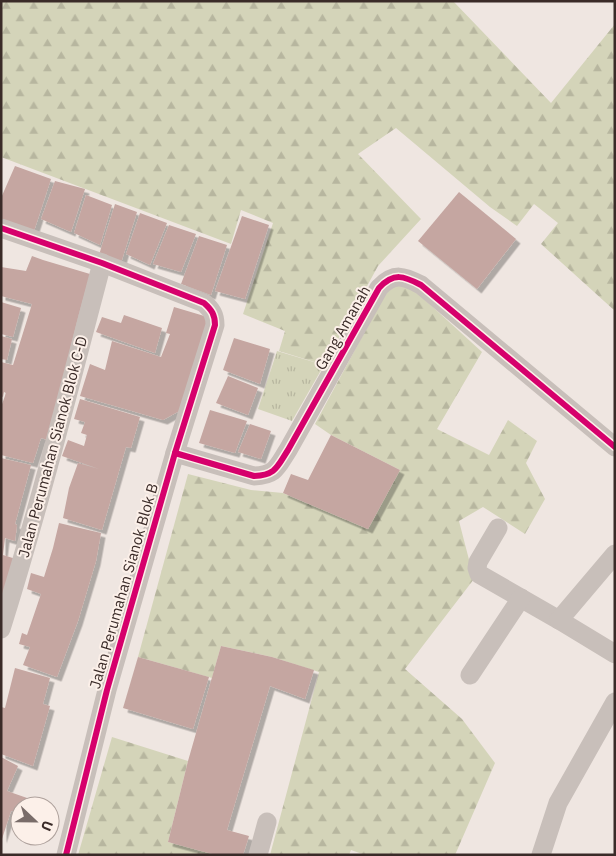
<svg xmlns="http://www.w3.org/2000/svg" width="616" height="856" viewBox="0 0 616 856" font-family="'IBM Plex Sans',sans-serif">
  <defs>
    <pattern id="grass-tufts" width="24" height="20" patternUnits="userSpaceOnUse" patternTransform="scale(1.25)"><rect width="24" height="20" fill="#d4d4b9"/><path d="M3 7l-1-3M5 7V3M7 7l1-3M15 17l-1-3M17 17v-4M19 17l1-3" fill="none" stroke="#b7b69f"/></pattern>
    <pattern id="forest-firs" width="22" height="20" patternUnits="userSpaceOnUse" patternTransform="scale(1.25)"><rect width="22" height="20" fill="#d4d4b9"/><path d="M5 1l3.5 6h-7zM16 11l3.5 6h-7z" fill="#b7b69f"/></pattern>
    <filter id="shadow"><feDropShadow dx="4.5" dy="4.5" stdDeviation="0" flood-color="#0004"/></filter>
  </defs>
  <rect width="100%" height="100%" fill="#efe6e1"/>
  <polygon fill="url(#grass-tufts)" points="277,351 324,365 292,421 258,409"/>
  <g fill="url(#forest-firs)">
    <polygon points="1,1 453,1 551,103 615,24 615,311 541,244 558,223 534,204 517,226 490,207 396,128 358,154 421,219 378,266 324,365 279,351 285,331 243,314 273,223 241,210 231,244 1,157"/>
    <polygon points="397,282 412,288 482,352 437,429 489,455 508,420 537,441 526,463 545,499 525,534 483,507 459,521 474,579 405,669 462,719 495,763 455,855 365,855 351,850 349,855 270,855 319,672 272,657 221,646 212,678 138,657 188,474 251,490 283,493 368,529 400,470 331,435 315,424 384,296"/>
    <polygon points="112,737 188,761 168,842 216,855 78,855"/>
  </g>
  <g fill="#c5a6a1" filter="url(#shadow)">
    <polygon points="15,166 51,179 34,231 1,222 1,198"/>
    <polygon points="55,181 85,189 71,232 41,219"/>
    <polygon points="459,192 516,239 477,289 418,241"/>
    <polygon points="86,195 112,205 100,245 74,233"/>
    <polygon points="115,204 137,212 120,266 98,258"/>
    <polygon points="140,213 167,223 150,265 126,254"/>
    <polygon points="242,216 269,225 245,299 215,291"/>
    <polygon points="169,225 196,234 181,272 153,264"/>
    <polygon points="199,236 227,245 211,295 181,284"/>
    <polygon points="32,256 43,260 90,274 78,317 48,440 41,438 33,463 1,455 1,407 6,393 4,392 3,397 1,396 1,362 13,365 32,304 1,296 1,267 26,271"/>
    <polygon points="1,302 21,308 13,337 1,334"/>
    <polygon points="174,307 211,318 183,409 163,420 80,396 90,364 105,370 112,341 161,357 170,334 166,333"/>
    <polygon points="124,315 162,328 155,353 96,332 102,317 121,323"/>
    <polygon points="1,336 12,339 7,360 1,359"/>
    <polygon points="234,338 270,349 260,384 223,370"/>
    <polygon points="228,376 258,388 248,415 216,403"/>
    <polygon points="80,399 140,417 131,448 126,447 102,530 63,518 69,488 78,463 99,469 62,456 68,440 84,446 87,435 81,433 85,422 74,419"/>
    <polygon points="210,410 247,421 235,453 199,443"/>
    <polygon points="250,424 271,431 261,459 238,452"/>
    <polygon points="331,435 400,470 368,529 283,493 291,474 308,480"/>
    <polygon points="1,458 31,465 15,524 17,525 15,541 5,538 3,555 16,559 1,604"/>
    <polygon points="59,523 101,533 96,561 78,621 57,677 23,665 30,647 19,644 22,633 27,635 41,594 27,589 31,573 44,577 53,548"/>
    <polygon points="221,646 272,657 314,670 305,699 270,686 227,830 249,836 243,855 216,855 168,842 188,761"/>
    <polygon points="138,657 209,677 193,729 123,708"/>
    <polygon points="15,668 50,678 43,704 50,706 33,766 1,754 1,707 5,708"/>
    <polygon points="1,757 18,766 7,791 30,799 28,806 20,806 20,812 11,811 2,839"/>
  </g>
  <g fill="none" stroke-linecap="round" stroke-linejoin="round">
    <g stroke="#c8bfba" stroke-width="19">
      <path d="M1 228 102 263 204 303C212 310 215 315 215 325L175 453 107 690 66 855"/>
      <path d="M175 453 254 476C276 475 277 467 288 450L379 288C394 272 404 276 421 285L615 447"/>
      <polyline points="498,528 478,562 477,568 479,574 559,620"/>
      <polyline points="615,554 559,620 615,654"/>
      <path d="M1 629C39 508 70 385 102 263"/>
      <polyline points="470,675 521,598"/>
      <polyline points="258,855 267,822"/>
      <polyline points="541,855 558,803 615,702"/>
    </g>
    <defs>
      <g id="cycleway">
        <path d="M1 228 102 263 204 303C212 310 215 315 215 325L175 453 107 690 66 855"/>
        <path d="M175 453 254 476C276 475 277 467 288 450L379 288C394 272 404 276 421 285L615 447"/>
      </g>
    </defs>
    <use href="#cycleway" stroke="#fcf0e9" stroke-width="9"/>
    <use href="#cycleway" stroke="#d6006c" stroke-width="6"/>
  </g>
  <g text-anchor="middle" stroke-width="4" stroke-linejoin="round" paint-order="stroke">
    <g font-size="15" fill="#3a2b28" stroke="#fcf0e9">
      <text transform="translate(343 328) rotate(-60)" y="5">Gang Amanah</text>
      <text transform="translate(53 447) rotate(-75)" y="5">Jalan Perumahan Sianok Blok C-D</text>
      <text transform="translate(124 586) rotate(-74)" y="5">Jalan Perumahan Sianok Blok B</text>
    </g>
  </g>
  <rect width="616" height="856" fill="none" stroke="#3a2b28" stroke-width="5"/>
  <g transform="translate(35 821) rotate(112)"><circle r="24" fill="#fcf0e9" stroke="#aea19c"/>
  <path d="M0-4L9 19L0 12L-9 19Z" fill="#796c69"/>
  <text y="-8" font-size="14" font-weight="bold" text-anchor="middle" fill="#3a2b28">U</text>
  </g>
</svg>
